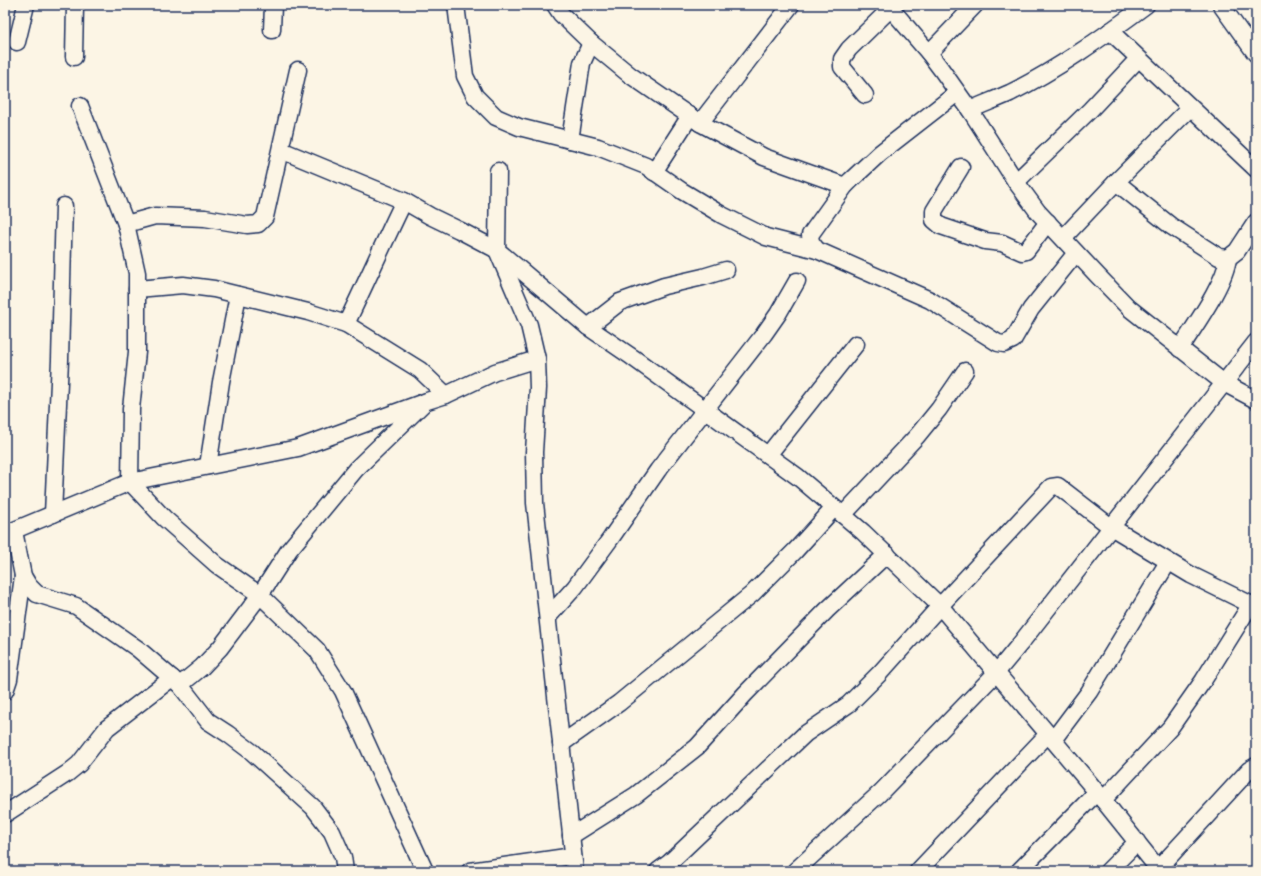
<svg xmlns="http://www.w3.org/2000/svg" width="1261" height="876" viewBox="0 0 1261 876" font-family="'Playpen Sans',sans-serif">
  <rect width="100%" height="100%" fill="#fcf5e5"/>
  <filter id="ink" filterUnits="userSpaceOnUse"><feTurbulence type="fractalNoise" baseFrequency=".025" numOctaves="2"/><feDisplacementMap in="SourceGraphic" scale="8" xChannelSelector="R" yChannelSelector="G"/><feConvolveMatrix kernelMatrix="1 2 1 2 8 2 1 2 1" color-interpolation-filters="sRGB"/></filter>
  <g filter="url(#ink)">
    <g fill="none" stroke-linecap="round" stroke-linejoin="round">
      <defs>
        <g id="minor">
          <polyline points="456,5 465,76 475,96 496,117 519,127 598,147 646,166 682,191 722,215 766,237 817,250"/>
          <polyline points="555,5 561,14 591,43 630,75 700,123 764,157 845,186"/>
          <polyline points="888,5 929,53 941,69 970,110 1016,182 1038,212 1098,276 1129,308 1224,383 1256,400"/>
          <polyline points="1221,5 1256,54"/>
          <polyline points="272,30 273,5"/>
          <polyline points="1110,31 1256,169"/>
          <polyline points="17,42 26,5"/>
          <polyline points="929,53 975,5"/>
          <polyline points="74,57 75,5"/>
          <polyline points="957,93 880,153 851,180 845,186 810,235 811,242 817,250 930,300 998,343 1004,344 1013,340 1031,309 1076,253"/>
          <polyline points="865,95 842,67 842,59 849,49 890,9"/>
          <polyline points="80,106 126,224 137,273 137,352 131,409 130,482 164,518 217,565 260,595 317,650 343,691 425,871"/>
          <path d="M970 110C983 104 997 99 1010 93 1058 69 1103 37 1146 5"/>
          <polyline points="700,123 791,5"/>
          <polyline points="570,140 582,63 591,43"/>
          <polyline points="281,150 404,201 430,216 459,230 497,250 588,327 632,357 798,477 863,532 940,606 1091,785 1160,871"/>
          <polyline points="961,167 934,211 934,220 941,226 985,241 1002,243 1022,252 1026,251 1048,222"/>
          <polyline points="498,171 497,250 529,325 537,359 538,388 534,452 535,503 575,871"/>
          <polyline points="654,172 690,116"/>
          <polyline points="1016,182 1090,110 1138,59"/>
          <polyline points="1116,182 1171,226 1219,257 1228,258 1237,251 1256,222"/>
          <polyline points="126,224 155,216 205,218 247,225 258,224 265,217 298,70"/>
          <polyline points="1063,238 1116,182 1190,108"/>
          <polyline points="137,289 183,285 214,289 308,312 346,324 420,370 446,395"/>
          <path d="M346 324C366 283 384 242 404 201"/>
          <polyline points="588,327 620,302 664,286 703,277 726,270"/>
          <path d="M1180 349C1195 325 1225 284 1228 258"/>
          <polyline points="768,455 856,344"/>
          <polyline points="208,466 221,382 238,295"/>
          <polyline points="53,514 60,360 64,206"/>
          <polyline points="843,515 917,436 939,409 965,371"/>
          <polyline points="14,531 23,576 29,586 37,594 76,606 138,649 180,685 208,721 228,734 252,752 313,807 332,832 343,857 345,871"/>
          <polyline points="5,534 130,482 298,448 427,401 446,395 495,372 537,359"/>
          <polyline points="548,617 575,587 611,538 658,470 764,334 778,314 797,281"/>
          <polyline points="180,685 202,667 220,648 260,595 289,550 356,469 423,404"/>
          <polyline points="5,691 9,679 23,576"/>
          <polyline points="1053,740 1089,692 1168,562"/>
          <polyline points="561,744 619,703 752,594 795,551 834,508"/>
          <polyline points="1103,800 1170,728 1203,681 1251,604"/>
          <polyline points="5,814 68,773 79,764 107,728 172,678"/>
          <polyline points="571,836 636,795 697,747 745,694 827,610 887,554"/>
          <polyline points="1158,869 1249,770 1256,766"/>
          <polyline points="470,871 573,856"/>
          <polyline points="658,871 669,863 805,734 849,704 879,674 940,606 1051,487 1058,486 1111,527 1191,575 1256,607"/>
          <polyline points="795,871 880,793 996,673 1020,644 1256,342"/>
          <polyline points="918,871 1048,734"/>
          <polyline points="1019,871 1097,792"/>
          <polyline points="1108,871 1137,842"/>
        </g>
      </defs>
      <use href="#minor" stroke="#1b2f5e" stroke-width="19"/>
      <use href="#minor" stroke="#fcf5e5" stroke-width="16"/>
    </g>
  </g>
  <rect width="1261" height="876" fill="none" stroke="#fcf5e5" stroke-width="20"/>
  <rect x="10" y="10" width="1241" height="856" fill="none" stroke="#1b2f5e" stroke-width="1.5" filter="url(#ink)"/>
</svg>
